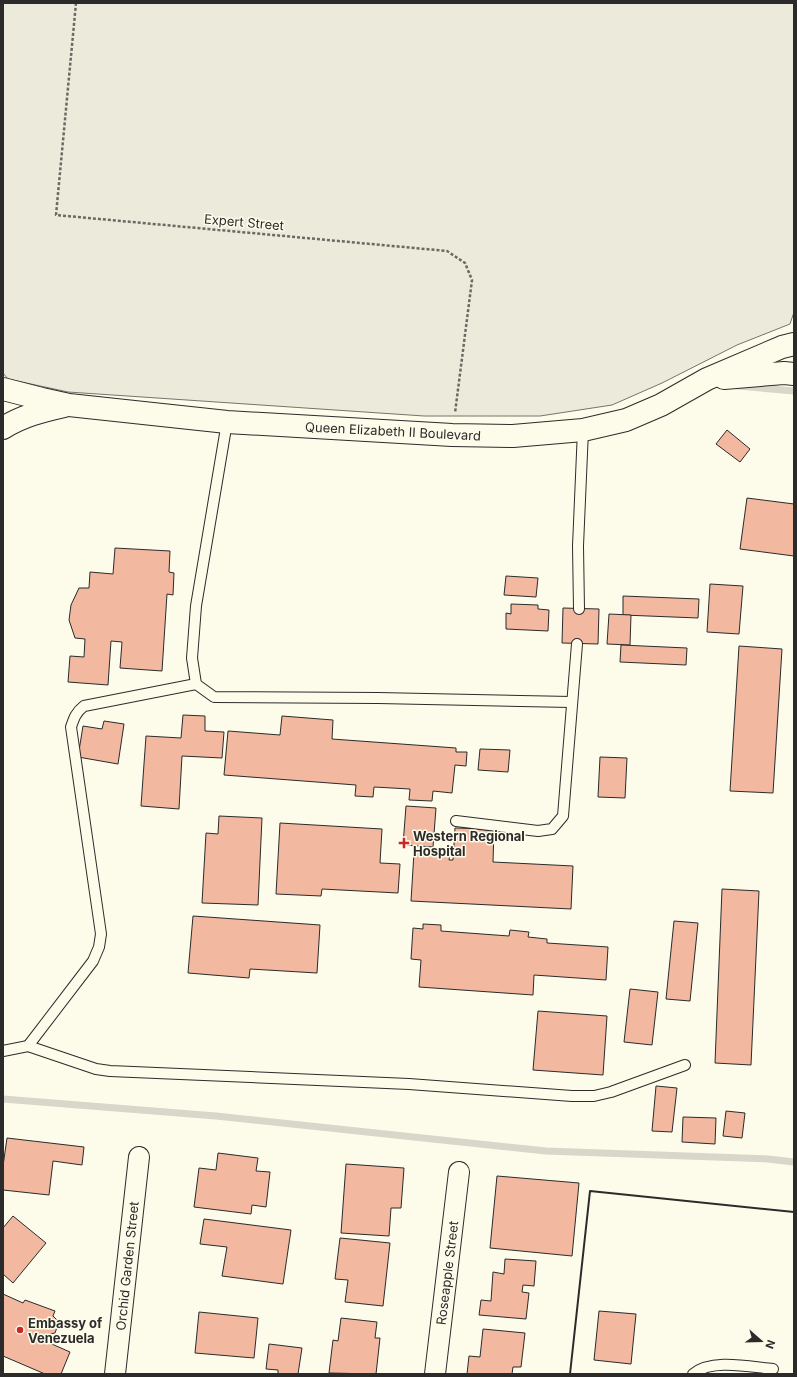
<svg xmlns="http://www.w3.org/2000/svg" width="797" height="1377" viewBox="0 0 797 1377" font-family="Inter,sans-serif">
  <rect width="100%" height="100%" fill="#fdfbea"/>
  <polygon fill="#ecebdb" stroke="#74746e" points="3,3 794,3 794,312 790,324 737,345 662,383 612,405 540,416 424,416 68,392 8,379 3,373"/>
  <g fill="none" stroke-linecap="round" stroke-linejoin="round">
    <g stroke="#d8d7c9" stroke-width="7">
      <polyline points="738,386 794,391"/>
      <polyline points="3,1099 216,1116 546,1151 768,1159 794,1162"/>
    </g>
  </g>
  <g fill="#f2b8a0" stroke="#2b2b2b">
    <polygon points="727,430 750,449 740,462 716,444"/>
    <polygon points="747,498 794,504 794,556 740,549"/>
    <polygon points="115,548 170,551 169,572 174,573 173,595 167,594 162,671 120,668 122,642 111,641 108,685 68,682 70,656 84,657 85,639 75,638 69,620 71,605 79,588 89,588 90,572 113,574"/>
    <polygon points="506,576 538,578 536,597 504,595"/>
    <polygon points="710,584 743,586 739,634 707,632"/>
    <polygon points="623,596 699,599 698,618 623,615"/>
    <polygon points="511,604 538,605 538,609 549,610 548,631 506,629 506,613 511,614"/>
    <polygon points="563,608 599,609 598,644 562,643"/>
    <polygon points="609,614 631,615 630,645 607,644"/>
    <polygon points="621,645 687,648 686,665 620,662"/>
    <polygon points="739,646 782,649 773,793 730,791"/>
    <polygon points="183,715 205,716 205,731 224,732 222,758 182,756 179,809 141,806 146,736 181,738"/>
    <polygon points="282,716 333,720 332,739 456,748 456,752 467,752 466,766 455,765 452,793 433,791 432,801 409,800 410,789 374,787 373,797 355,796 356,785 224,775 228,731 280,735"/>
    <polygon points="104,721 124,724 118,764 78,757 83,726 102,729"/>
    <polygon points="480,749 510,750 508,772 478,770"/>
    <polygon points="600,757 627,758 625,798 598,797"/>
    <polygon points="406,806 436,808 433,847 403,845"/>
    <polygon points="219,816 262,818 258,905 202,903 206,833 218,834"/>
    <polygon points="280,823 382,829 380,863 400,864 398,893 322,889 321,896 276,894"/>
    <polygon points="455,828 494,829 493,862 573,866 571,909 411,901 414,852 450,854 449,860 453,860"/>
    <polygon points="722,889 759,891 751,1065 715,1063"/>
    <polygon points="193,916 320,925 317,973 250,969 249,978 188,973"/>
    <polygon points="674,921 698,923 690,1001 666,999"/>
    <polygon points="423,924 441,925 441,931 509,936 510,930 529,932 528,937 547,939 547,943 608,947 606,980 534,975 533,995 419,987 421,960 411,959 413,928 423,929"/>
    <polygon points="630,989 658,992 652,1045 624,1042"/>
    <polygon points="538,1011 607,1016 603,1075 533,1070"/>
    <polygon points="656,1086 677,1088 672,1132 652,1131"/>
    <polygon points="726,1111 745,1113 742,1138 723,1136"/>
    <polygon points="683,1117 716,1118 715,1144 682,1142"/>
    <polygon points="7,1138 84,1147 82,1165 53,1161 49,1195 3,1190 3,1166"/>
    <polygon points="218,1153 258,1158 256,1171 270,1172 266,1207 252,1205 251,1214 194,1207 199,1168 216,1170"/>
    <polygon points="346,1164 404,1168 401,1208 391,1208 389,1236 341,1233"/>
    <polygon points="497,1176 579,1183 572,1256 490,1248"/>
    <polygon points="13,1216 46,1243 13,1283 3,1274 3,1228"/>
    <polygon points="204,1219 291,1230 283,1284 222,1276 227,1247 200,1244"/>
    <polygon points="340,1238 390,1243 383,1306 345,1302 348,1280 335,1279"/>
    <polygon points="505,1259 536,1261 534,1286 523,1285 522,1292 529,1293 526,1319 479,1315 481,1300 491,1301 493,1272 504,1274"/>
    <polygon points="3,1294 23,1303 25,1300 55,1311 53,1316 59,1322 55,1333 47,1335 45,1341 70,1352 61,1374 45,1374 3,1356"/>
    <polygon points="599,1311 636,1314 631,1364 594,1360"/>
    <polygon points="199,1312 258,1318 254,1358 195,1353"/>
    <polygon points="341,1318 377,1322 375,1338 380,1338 376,1374 329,1373 333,1340 338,1341"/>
    <polygon points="483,1329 525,1333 521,1367 513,1367 512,1374 467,1374 469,1356 480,1357"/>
    <polygon points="269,1344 302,1348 298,1374 278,1374 278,1370 266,1369"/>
  </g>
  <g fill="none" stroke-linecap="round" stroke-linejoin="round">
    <defs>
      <g id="lane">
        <polyline points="227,422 196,606 192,658 196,684 214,697 378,698 571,702"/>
        <polyline points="579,609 578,546 583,430"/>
        <polyline points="456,821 538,831 552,829 563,816 577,644"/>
        <path d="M28 1046 93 961 99 947 101 934 71 727C74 718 76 712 84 706L196 684"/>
        <polyline points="3,1051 28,1046 96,1069 110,1071 409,1084 572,1096 594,1096 611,1092 685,1065"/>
        <path d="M693 1374C712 1358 750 1367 773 1369"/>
      </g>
      <g id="street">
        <polyline points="115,1374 139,1157"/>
        <polyline points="435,1374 459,1172"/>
      </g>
      <g id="secondary">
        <polyline points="724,378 784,373 794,374"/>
        <polyline points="3,389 42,399 69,405 227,422 452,435 513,436 583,430 626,420 661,405 707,379 782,347 794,344"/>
        <path d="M3 428C22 416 42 411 64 406"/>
      </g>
    </defs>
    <use href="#lane" stroke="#2b2b2b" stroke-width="12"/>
    <use href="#street" stroke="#2b2b2b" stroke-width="22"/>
    <use href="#secondary" stroke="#2b2b2b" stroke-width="24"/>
    <polyline stroke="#6a6964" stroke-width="2.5" stroke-dasharray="3 2" stroke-linecap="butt" points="76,3 56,215 447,251 465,263 472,280 455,413"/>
    <use href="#lane" stroke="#fdfbea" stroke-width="10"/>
    <use href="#street" stroke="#fdfbea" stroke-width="20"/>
    <use href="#secondary" stroke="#fdfbea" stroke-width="22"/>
    <polyline stroke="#2b2b2b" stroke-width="2" points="570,1374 590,1191 794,1212"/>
  </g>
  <g fill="#c62828" stroke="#fdfbea" stroke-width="1.5">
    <path d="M402 837h4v4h4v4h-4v4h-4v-4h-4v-4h4z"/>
    <circle cx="20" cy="1330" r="4"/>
  </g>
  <g text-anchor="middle" stroke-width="3" stroke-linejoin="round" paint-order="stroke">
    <g font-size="13" fill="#2b2b2b" stroke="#fdfbea">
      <text transform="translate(244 222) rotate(5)" y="5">Expert Street</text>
      <text transform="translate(393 431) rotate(3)" y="5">Queen Elizabeth II Boulevard</text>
      <text transform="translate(127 1266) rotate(-84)" y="5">Orchid Garden Street</text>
      <text transform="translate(447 1273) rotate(-83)" y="5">Roseapple Street</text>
    </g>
    <g font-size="13" font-weight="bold" fill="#2b2b2b" stroke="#fdfbea" text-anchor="start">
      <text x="413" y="841">Western Regional<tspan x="413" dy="15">Hospital</tspan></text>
      <text x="28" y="1328">Embassy of<tspan x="28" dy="15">Venezuela</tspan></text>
    </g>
  </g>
  <rect width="797" height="1377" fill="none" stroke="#2b2b2b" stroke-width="8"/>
  <g transform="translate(761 1341) rotate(110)" stroke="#fdfbea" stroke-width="3" paint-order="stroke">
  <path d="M0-3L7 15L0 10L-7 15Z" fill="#2b2b2b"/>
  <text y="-6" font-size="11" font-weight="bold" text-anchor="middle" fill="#2b2b2b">N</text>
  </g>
</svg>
